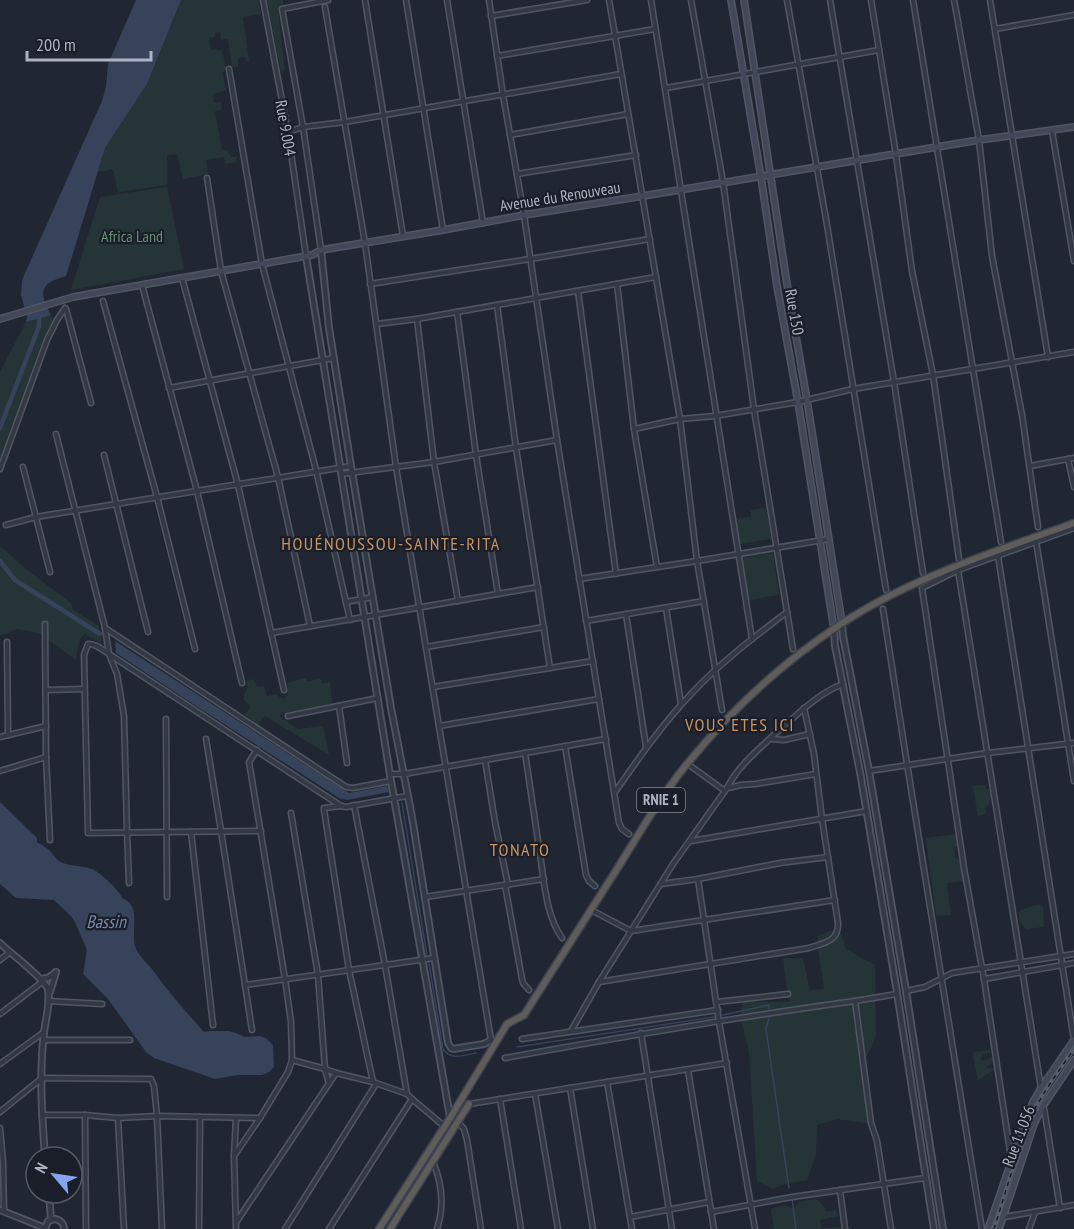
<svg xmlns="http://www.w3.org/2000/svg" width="1074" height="1229" viewBox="0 0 1074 1229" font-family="'PT Sans Narrow',sans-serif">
  <rect width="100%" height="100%" fill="#202733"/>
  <g fill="#253537">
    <polygon points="181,0 258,0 261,14 243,17 249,61 246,62 245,57 238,58 238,67 232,67 228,39 221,40 220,32 215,33 215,37 209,38 211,50 222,50 226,69 222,73 226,90 213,94 214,103 221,102 222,110 215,111 222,150 227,150 231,157 236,157 237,162 225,164 224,157 206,160 208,174 183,179 177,154 167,155 167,185 118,192 113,169 98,172 105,148 147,84"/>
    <polygon points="265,0 283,0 283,7 278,9 285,71 281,72 268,5"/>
    <polygon points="167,187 184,269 71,290 100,197"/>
    <polygon points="51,315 54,319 38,353 0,458 0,372 26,322"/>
    <polygon points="766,508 771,539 739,544 735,519 751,517 751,510"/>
    <polygon points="0,546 26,569 71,603 73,610 99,626 102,644 85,634 79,640 76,660 39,633 17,629 0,636"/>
    <polygon points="773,553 779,595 749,600 742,558"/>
    <path d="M306 678 308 682 320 678 322 684 330 682 332 704 283 713 279 716 298 729 323 726 329 755 265 716 257 725 245 715 251 706 243 699 247 688V681L254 679 257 687 264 686 267 696 276 694 279 697 284 699C290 695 288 690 287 683Z"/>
    <path d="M985 785 986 789H989C993 797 992 803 985 808L986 814 978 816 973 786Z"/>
    <polygon points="957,834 959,846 954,847 955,857 960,861 963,881 947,883 951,915 936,916 926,838"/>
    <path d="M1040 905 1043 907 1044 927 1026 929C1020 923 1018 919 1019 911L1032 906Z"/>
    <polygon points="839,928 846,949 875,965 876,1036 862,1067 871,1124 837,1119 817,1125 816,1154 807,1180 781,1185 773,1189 757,1181 749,1052 741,1018 742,1002 789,1002 783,958 803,958 810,990 824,989 818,947 818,936"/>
    <polygon points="989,1050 992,1052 982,1055 980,1059 984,1061 992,1057 994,1060 993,1063 986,1066 988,1068 995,1069 978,1080 973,1056 974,1052"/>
    <path d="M815 1199C821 1202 824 1206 826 1212L836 1210 837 1216 820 1220 821 1228 843 1227V1229H774L771 1211 772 1208 785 1205 794 1209 799 1202Z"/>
  </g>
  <g fill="#36435b">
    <path d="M136 0H181L147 84 105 148 66 276C40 283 38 292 51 315L26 322 27 317 21 295 22 280 102 101 106 87 108 64Z"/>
    <polygon points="115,641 349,793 387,786 389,792 347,800 339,798 193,704 116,653"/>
    <path d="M0 802 37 838V842C41 845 46 847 49 850 53 853 54 858 59 861 69 867 81 865 92 869 100 872 120 891 122 898 144 906 128 935 137 951 141 958 147 963 152 969 167 991 185 1010 202 1030L204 1032 210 1031H228L236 1033 245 1037 260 1036 266 1038 273 1045 274 1067 269 1072 262 1075H238L215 1079 154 1058 146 1052 108 999 83 974 87 950 75 922 71 916 54 900 16 898 0 884Z"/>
  </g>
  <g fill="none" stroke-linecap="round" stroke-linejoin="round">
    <g stroke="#36435b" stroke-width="1.5">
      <polyline points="402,803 427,955"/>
      <path d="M429 963 443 1049C451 1061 464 1055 476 1053"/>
      <polyline points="723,1015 769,1005 770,1015 766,1029 789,1188"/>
      <polyline points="517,1047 714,1017"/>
      <polyline points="792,1198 796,1229"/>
    </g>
    <g stroke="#36435b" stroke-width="4.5">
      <polyline points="0,428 39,326 39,314"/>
      <polyline points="0,561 15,580 100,634"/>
    </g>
    <defs>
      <g id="minor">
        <polyline points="263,0 288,132 306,256"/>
        <polyline points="365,0 403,236"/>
        <polyline points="406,0 443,230"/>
        <polyline points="447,0 483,223"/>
        <polyline points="489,0 503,95 524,215 557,440 619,823 622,829 629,834"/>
        <polyline points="609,0 680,419 697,561 722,710"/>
        <path d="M651 0C685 213 717 426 752 639"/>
        <polyline points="691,0 723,182 754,409 793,649"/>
        <polyline points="787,0 826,219 886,590"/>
        <polyline points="830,0 894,382 923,573"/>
        <polyline points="871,0 896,155 912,271 933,375 959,559"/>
        <polyline points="913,0 1001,542"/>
        <polyline points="954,0 979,140 992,256 1022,415 1038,527"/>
        <polyline points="990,0 1048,357"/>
        <polyline points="325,7 365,243 396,467 491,1040"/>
        <polyline points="491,16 587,0"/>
        <polyline points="995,29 1074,15"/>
        <polyline points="497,56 655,29"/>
        <polyline points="229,69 262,264 316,470 350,620"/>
        <polyline points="666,88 879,50"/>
        <polyline points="1052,131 1074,261"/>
        <polyline points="288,132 303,127 345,122 621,74"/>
        <polyline points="510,135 628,114"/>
        <polyline points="517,174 636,155"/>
        <polyline points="207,178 221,271 278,477 310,626"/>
        <polyline points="321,250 303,127 282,9 328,0"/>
        <polyline points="182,278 238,485 284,690"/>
        <polyline points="370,284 530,259 650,239"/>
        <polyline points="617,284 634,429 657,567"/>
        <polyline points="142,285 197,491 242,683"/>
        <polyline points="578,291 616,574"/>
        <polyline points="103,301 157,497 195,649"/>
        <polyline points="497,305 516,448 550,668"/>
        <polyline points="66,309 91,403"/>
        <polyline points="457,312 476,455 498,594"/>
        <polyline points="417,319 434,462 458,601"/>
        <polyline points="377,324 417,319 656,277"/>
        <polyline points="169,388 334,358"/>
        <polyline points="634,429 680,419 715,416 798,402 853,389 1074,352"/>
        <polyline points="56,434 105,628 109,654 117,674 124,716 127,832 129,883"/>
        <polyline points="104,455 148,632"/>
        <polyline points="1068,459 1074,487"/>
        <polyline points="1030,466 1074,458"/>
        <polyline points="23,467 50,572"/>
        <polyline points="0,469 47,340 57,320 65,308"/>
        <polyline points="341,474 434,462 557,440"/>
        <polyline points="6,525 36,517 351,466"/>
        <polyline points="1036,541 1074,781"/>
        <polyline points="998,556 1074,1040"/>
        <polyline points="958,570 1041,1088"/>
        <polyline points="579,579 697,561 829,539"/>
        <polyline points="346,602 373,597"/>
        <polyline points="666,608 681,704"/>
        <polyline points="883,609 907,764 982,1229"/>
        <polyline points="626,614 646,747"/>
        <polyline points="586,621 704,601"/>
        <polyline points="45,624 46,757 50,840"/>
        <polyline points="105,628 346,787 353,788 391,781"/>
        <polyline points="271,633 538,587"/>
        <polyline points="7,642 8,735"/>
        <polyline points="426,647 544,627"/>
        <polyline points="433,687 593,661"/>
        <polyline points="46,690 84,689"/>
        <polyline points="339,706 347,763"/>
        <polyline points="288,716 378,698"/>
        <polyline points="166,719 167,897"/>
        <polyline points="439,726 599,699"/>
        <polyline points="0,737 46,726"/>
        <polyline points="206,739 221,831 252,1030"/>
        <polyline points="771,739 784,740 810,734"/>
        <polyline points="565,746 586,875 589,881 595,886"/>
        <path d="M525 753C530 786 535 820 540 854 544 881 546 916 562 938"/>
        <polyline points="485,760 495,822 508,885"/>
        <polyline points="692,767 725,791"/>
        <polyline points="0,771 46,757"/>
        <polyline points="869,771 987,753 1074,743"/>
        <polyline points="390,774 404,774 606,739"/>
        <polyline points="728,788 741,785 755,784 816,774"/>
        <path d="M615 792C639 758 663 723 692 693 720 663 754 637 787 612"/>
        <polyline points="354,805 385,965 407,1094"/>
        <polyline points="341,806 324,808 324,810 349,970 373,1082"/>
        <polyline points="291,813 318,975 325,1069 329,1084"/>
        <path d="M261 831 88 833 84 655 88 644C95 643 103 650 109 654L341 806 346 807 407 796"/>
        <polyline points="191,832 213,1025"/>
        <polyline points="691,841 867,811"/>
        <polyline points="698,879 719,1022 755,1229"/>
        <polyline points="661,884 698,879 780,863 828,857"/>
        <polyline points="505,885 522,979 523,983 529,990"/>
        <polyline points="425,897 544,879"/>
        <polyline points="595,912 631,931 835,900"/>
        <polyline points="0,960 10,952"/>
        <polyline points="984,979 1074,963"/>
        <path d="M599 982 809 948C823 943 839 942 838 923L822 819 814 754 804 708"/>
        <polyline points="245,985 434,958"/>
        <polyline points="906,991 925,987 952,973 1074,954"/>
        <polyline points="48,1001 102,1004"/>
        <polyline points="717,1002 788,994"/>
        <polyline points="0,1014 42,982"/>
        <path d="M571 1031 599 982 673 864 727 788C738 766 758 750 776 733 796 716 818 693 843 684"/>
        <polyline points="641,1033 672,1229"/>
        <polyline points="522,1039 718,1010"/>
        <polyline points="43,1040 130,1040"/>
        <path d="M505 1058C621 1037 738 1017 855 1001"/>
        <polyline points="292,1060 325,1069 336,1073 373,1082 407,1094 412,1099 444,1126"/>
        <polyline points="0,1064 44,1032"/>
        <polyline points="688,1070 714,1229"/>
        <polyline points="607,1082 632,1229"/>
        <polyline points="570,1088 593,1229"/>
        <polyline points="535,1094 558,1229"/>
        <polyline points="500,1099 521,1229"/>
        <polyline points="469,1104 727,1063"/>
        <polyline points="1044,1108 1060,1208"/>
        <polyline points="0,1112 42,1078 151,1079 154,1086 157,1116 162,1229"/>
        <polyline points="42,1115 85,1115 118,1118 157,1116 260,1118"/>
        <polyline points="85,1115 86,1229"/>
        <polyline points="118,1118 124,1229"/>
        <polyline points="236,1118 234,1156 236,1229"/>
        <polyline points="458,1122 464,1129 467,1140 481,1229"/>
        <polyline points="0,1128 3,1162 4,1211"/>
        <polyline points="234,1156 260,1118 288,1072 292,1060 291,1022 285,979 249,762 257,750"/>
        <polyline points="1011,1158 984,979 964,868 922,588 958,570 1074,528"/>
        <path d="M433 1162C442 1183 444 1207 437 1229"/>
        <polyline points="840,1190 845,1229"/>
        <polyline points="711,1212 792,1197 925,1178"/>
        <polyline points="630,1217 709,1202"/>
        <polyline points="1004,1217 1074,1205"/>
        <polyline points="237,1221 336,1073"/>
        <polyline points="199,1229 200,1117"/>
        <polyline points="285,1229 376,1084"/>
        <polyline points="329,1229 412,1099"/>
        <polyline points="891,1229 877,1141 871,1123 855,1001 897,994"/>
        <polyline points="1029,1229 1035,1212"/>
      </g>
      <g id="tertiary">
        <polyline points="321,250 329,328 351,466 391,708 412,817 448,1043 451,1048 453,1049 484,1044 491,1040 496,1042"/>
        <polyline points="306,256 391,781 450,1117"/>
        <polyline points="842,623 843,636 869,771 906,991 943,1229"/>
        <polyline points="834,629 835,646 860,772 895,980 934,1229"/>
        <path d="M0 943C11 954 40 975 47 987 52 997 45 1021 44 1033 39 1073 42 1116 45 1157"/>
        <polyline points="40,979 48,978 56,972"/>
        <polyline points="50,992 56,972"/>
        <polyline points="49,1193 51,1219"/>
        <polyline points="0,1210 45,1228"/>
        <path d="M45 1229 48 1221 55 1219C61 1220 64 1224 64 1229"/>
      </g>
      <g id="secondary">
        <polyline points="731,0 761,177 777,286 798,402 834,629"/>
        <polyline points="744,0 787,284 807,400 842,623"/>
        <polyline points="0,319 73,297 312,255 321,250 443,230 524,215 643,196 979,140 1074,127"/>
        <polyline points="988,1229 1022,1131 1033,1102 1041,1088 1074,1040"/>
        <polyline points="999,1229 1034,1124 1043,1106 1074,1060"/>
      </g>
      <g id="trunk">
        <path d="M379 1229 450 1118 507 1024 524 1015C555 966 586 918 617 869 639 834 660 797 687 764 731 710 783 662 841 624 912 577 995 552 1074 523"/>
        <polyline points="390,1229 469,1104"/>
      </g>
    </defs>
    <use href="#minor" stroke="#515662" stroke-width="7"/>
    <use href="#tertiary" stroke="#515662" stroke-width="8"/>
    <use href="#secondary" stroke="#515662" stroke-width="8"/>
    <use href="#trunk" stroke="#3e434f" stroke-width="9"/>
    <use href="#minor" stroke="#333944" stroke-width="4"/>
    <use href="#tertiary" stroke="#333944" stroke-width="4.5"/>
    <use href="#secondary" stroke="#424857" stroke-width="5"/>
    <use href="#trunk" stroke="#5e5d5a" stroke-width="6"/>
    <defs>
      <polyline id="rail" points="994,1229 1010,1177 1035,1108 1051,1082 1074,1049"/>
    </defs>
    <use href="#rail" stroke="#555d6b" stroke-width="4"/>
    <use href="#rail" stroke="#191e28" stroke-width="1.5" stroke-dasharray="4.5" stroke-linecap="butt"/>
  </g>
  <g text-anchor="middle" stroke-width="4.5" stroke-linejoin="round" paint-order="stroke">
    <rect fill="#191e28" stroke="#818693" stroke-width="1.5" x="637" y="788" width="48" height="24" rx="4.5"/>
    <g font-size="15" font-weight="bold" fill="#adb3c1">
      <text x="661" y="805">RNIE 1</text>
    </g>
    <g font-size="16" fill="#adb3c1" stroke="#191e28">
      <text transform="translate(286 128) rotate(80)" y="6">Rue 9.004</text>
      <text transform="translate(560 196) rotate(-9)" y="6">Avenue du Renouveau</text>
      <text transform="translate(795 312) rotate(80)" y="6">Rue 150</text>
      <text transform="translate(1018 1136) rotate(-69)" y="6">Rue 11.056</text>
    </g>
    <g font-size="16" fill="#678f73" stroke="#191e28">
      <text x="132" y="242">Africa Land</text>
    </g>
    <g font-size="18" letter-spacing="1.5" fill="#c99560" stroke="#191e28">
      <text x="391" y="550">HOUÉNOUSSOU-SAINTE-RITA</text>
      <text x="740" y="731">VOUS ETES ICI</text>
      <text x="520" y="856">TONATO</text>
    </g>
    <g font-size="18" font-style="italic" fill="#7788a8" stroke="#191e28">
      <text x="106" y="928">Bassin</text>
    </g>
  </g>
  <g transform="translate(54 1175) rotate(299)"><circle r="28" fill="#191e28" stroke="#545a65" stroke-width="1.5"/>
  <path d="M0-4.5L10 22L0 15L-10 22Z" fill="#85a6ef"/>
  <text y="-9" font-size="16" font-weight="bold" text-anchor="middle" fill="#adb3c1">N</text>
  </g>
  <path d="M27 51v9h124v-9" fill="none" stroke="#adb3c1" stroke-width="3"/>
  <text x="36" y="51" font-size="18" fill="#adb3c1" stroke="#191e28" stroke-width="4.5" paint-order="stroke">200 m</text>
</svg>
